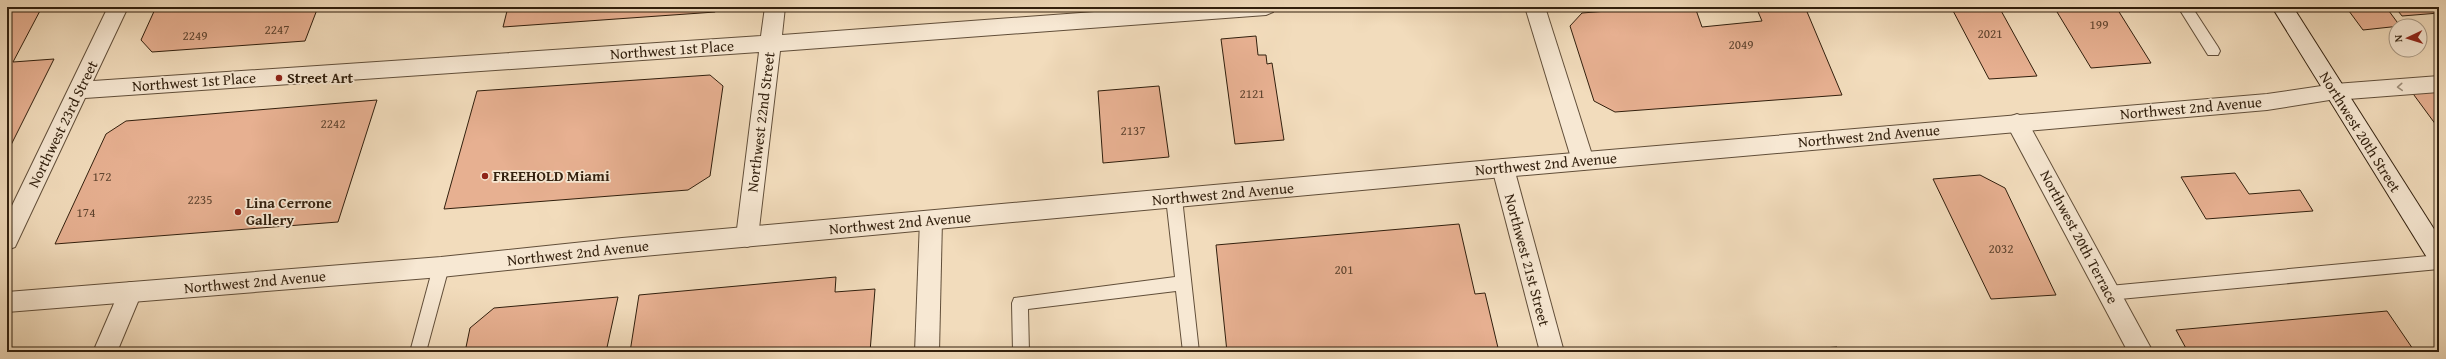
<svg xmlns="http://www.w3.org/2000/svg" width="2446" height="359" viewBox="0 0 2446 359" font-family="'Gentium Book Plus',serif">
  <rect width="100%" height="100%" fill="#f2dcbc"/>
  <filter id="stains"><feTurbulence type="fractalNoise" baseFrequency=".005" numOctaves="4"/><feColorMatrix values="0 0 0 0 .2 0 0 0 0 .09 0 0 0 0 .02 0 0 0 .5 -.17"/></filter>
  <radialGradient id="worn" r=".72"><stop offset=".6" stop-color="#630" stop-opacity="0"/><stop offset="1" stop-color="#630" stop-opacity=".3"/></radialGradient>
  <g fill="#e7b091" stroke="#311f0d">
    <polygon points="7,7 42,7 13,62 54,59 7,153"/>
    <polygon points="156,7 318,7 305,41 152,52 141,40"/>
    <polygon points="508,7 721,7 715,12 503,27"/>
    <polygon points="1658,7 1695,7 1702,27 1762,21 1756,7 1805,7 1842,95 1615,112 1594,101 1570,26 1582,13"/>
    <polygon points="1951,7 1999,7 2037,76 1989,79"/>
    <polygon points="2054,7 2116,7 2151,63 2091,68"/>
    <polygon points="2346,7 2386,7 2400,26 2363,30"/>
    <polygon points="2395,7 2436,7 2439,13 2402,16"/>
    <polygon points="1256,36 1258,55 1266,55 1267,64 1272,63 1284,140 1235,144 1221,39"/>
    <polygon points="710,75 723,86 710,176 688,190 444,209 477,91"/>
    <polygon points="1159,86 1169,157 1103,163 1098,91"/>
    <polygon points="2439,89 2439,129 2411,91"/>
    <polygon points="377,100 338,222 55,244 106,134 126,121"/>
    <polygon points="2235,173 2249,194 2300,190 2313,211 2206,219 2181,177"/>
    <polygon points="1980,175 2005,188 2056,295 1991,299 1933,179"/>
    <polygon points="1459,224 1475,294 1485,293 1499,352 1227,352 1216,245"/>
    <polygon points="836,277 835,292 875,289 870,352 630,352 639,295"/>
    <polygon points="618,297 606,352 465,352 470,328 494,308"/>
    <polygon points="2387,311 2415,352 2188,352 2176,330"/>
    <polygon points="1837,347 1839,352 1766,352"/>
    <polygon points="2089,349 2090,352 2058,352"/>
  </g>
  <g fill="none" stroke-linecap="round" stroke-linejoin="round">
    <defs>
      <g id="service">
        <polygon points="2178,7 2192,7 2218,47 2220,51 2218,55 2208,55"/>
        <polygon points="1174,192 1179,194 1182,198 1199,352 1183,352 1176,291 1028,309 1029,352 1013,352 1012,303 1014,298 1175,277 1166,198 1169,194"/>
        <polygon points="2439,255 2439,269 2109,300 2103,298 2101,293 2103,288 2109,286"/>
        <polygon points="441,260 447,262 449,267 426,352 410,352 433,267 435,262"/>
      </g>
      <g id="minor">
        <polygon points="108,7 128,7 93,81 761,36 765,7 785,7 782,35 1162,7 1276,7 1273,12 1266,15 780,51 758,237 755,244 747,247 739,244 736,237 759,52 85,98 15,247 7,250 7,216"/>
        <polygon points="1525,7 1545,7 1594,161 1591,167 1583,170 1575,167 1572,161"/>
        <polygon points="2439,76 2439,92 2335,100 2328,98 2324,92 2328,86 2335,84"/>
        <polygon points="2017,114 2025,117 2153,352 2128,352 2006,123 2009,117"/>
        <polygon points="1503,159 1511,162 1514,168 1564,352 1540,352 1492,168 1495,162"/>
        <polygon points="931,211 939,213 942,220 939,352 915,352 920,220 923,213"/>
        <polygon points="130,282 138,285 142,292 117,352 93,352 122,285"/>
      </g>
      <polygon id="tertiary" points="2335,84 2342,86 2346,92 2342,98 2267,110 1503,177 622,258 441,277 7,312 7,292 441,257 622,238 1503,159 2267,94"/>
      <polygon id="secondary" points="2272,7 2293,7 2439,237 2439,267 2431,264"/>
    </defs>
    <use href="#service" stroke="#614e39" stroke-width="2"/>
    <use href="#minor" stroke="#614e39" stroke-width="2"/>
    <use href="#tertiary" stroke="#614e39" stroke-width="2"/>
    <use href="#secondary" stroke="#311f0d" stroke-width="2"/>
    <use href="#service" fill="#f7e8d3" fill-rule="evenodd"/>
    <use href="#minor" fill="#f7e8d3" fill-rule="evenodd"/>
    <use href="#tertiary" fill="#f7e8d3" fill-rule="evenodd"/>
    <use href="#secondary" fill="#f7e8d3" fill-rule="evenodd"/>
  </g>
  <defs><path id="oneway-chevron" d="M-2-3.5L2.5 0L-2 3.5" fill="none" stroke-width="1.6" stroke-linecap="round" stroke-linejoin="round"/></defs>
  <use stroke="#9e8e7a" href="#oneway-chevron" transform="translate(2400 87) rotate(176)"/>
  <g fill="#8f2418" stroke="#f7e8d3" stroke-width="1.5">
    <circle cx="279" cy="78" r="4"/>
    <circle cx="485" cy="176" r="4"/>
    <circle cx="238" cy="212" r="4"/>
  </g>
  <g text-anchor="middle" stroke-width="3.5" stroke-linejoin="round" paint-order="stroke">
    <g font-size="13" fill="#5e432e">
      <text x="2099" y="29">199</text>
      <text x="277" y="34">2247</text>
      <text x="1990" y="38">2021</text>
      <text x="195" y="40">2249</text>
      <text x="1741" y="49">2049</text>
      <text x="1252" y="98">2121</text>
      <text x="333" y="128">2242</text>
      <text x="1133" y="135">2137</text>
      <text x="102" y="181">172</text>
      <text x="200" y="204">2235</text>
      <text x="86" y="217">174</text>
      <text x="2001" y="253">2032</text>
      <text x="1344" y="274">201</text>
    </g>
    <g font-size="15" fill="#311f0d" stroke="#f7e8d3">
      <text transform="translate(672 50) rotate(-4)" y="5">Northwest 1st Place</text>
      <text transform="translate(194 82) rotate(-4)" y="5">Northwest 1st Place</text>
      <text transform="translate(2191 108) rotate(-5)" y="5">Northwest 2nd Avenue</text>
      <text transform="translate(761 122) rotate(-83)" y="5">Northwest 22nd Street</text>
      <text transform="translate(63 124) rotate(-64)" y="5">Northwest 23rd Street</text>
      <text transform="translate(2360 132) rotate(58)" y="5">Northwest 20th Street</text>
      <text transform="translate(1869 136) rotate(-5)" y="5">Northwest 2nd Avenue</text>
      <text transform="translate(1546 164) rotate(-5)" y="5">Northwest 2nd Avenue</text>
      <text transform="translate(1223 194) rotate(-5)" y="5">Northwest 2nd Avenue</text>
      <text transform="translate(900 223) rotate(-5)" y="5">Northwest 2nd Avenue</text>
      <text transform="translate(2079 237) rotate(62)" y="5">Northwest 20th Terrace</text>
      <text transform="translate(578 253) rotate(-6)" y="5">Northwest 2nd Avenue</text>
      <text transform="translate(1527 260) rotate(75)" y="5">Northwest 21st Street</text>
      <text transform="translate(255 282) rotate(-5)" y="5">Northwest 2nd Avenue</text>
    </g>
    <g font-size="15" font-weight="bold" fill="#311f0d" stroke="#f7e8d3" text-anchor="start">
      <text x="287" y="83">Street Art</text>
      <text x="493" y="181">FREEHOLD Miami</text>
      <text x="246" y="208">Lina Cerrone<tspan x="246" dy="17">Gallery</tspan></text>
    </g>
  </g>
  <rect width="2446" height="359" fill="none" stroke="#f2dcbc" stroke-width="24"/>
  <rect x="8" y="8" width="2430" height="343" fill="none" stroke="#311f0d" stroke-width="2"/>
  <rect x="12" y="12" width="2422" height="335" fill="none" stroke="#311f0d"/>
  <g transform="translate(2408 38) rotate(266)"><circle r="19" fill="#f7e8d3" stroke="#a89884"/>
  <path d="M0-3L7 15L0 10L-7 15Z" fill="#8f2418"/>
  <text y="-6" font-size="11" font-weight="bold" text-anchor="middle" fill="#311f0d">N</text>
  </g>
  <rect width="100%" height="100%" filter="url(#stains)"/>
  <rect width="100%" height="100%" fill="url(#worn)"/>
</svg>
